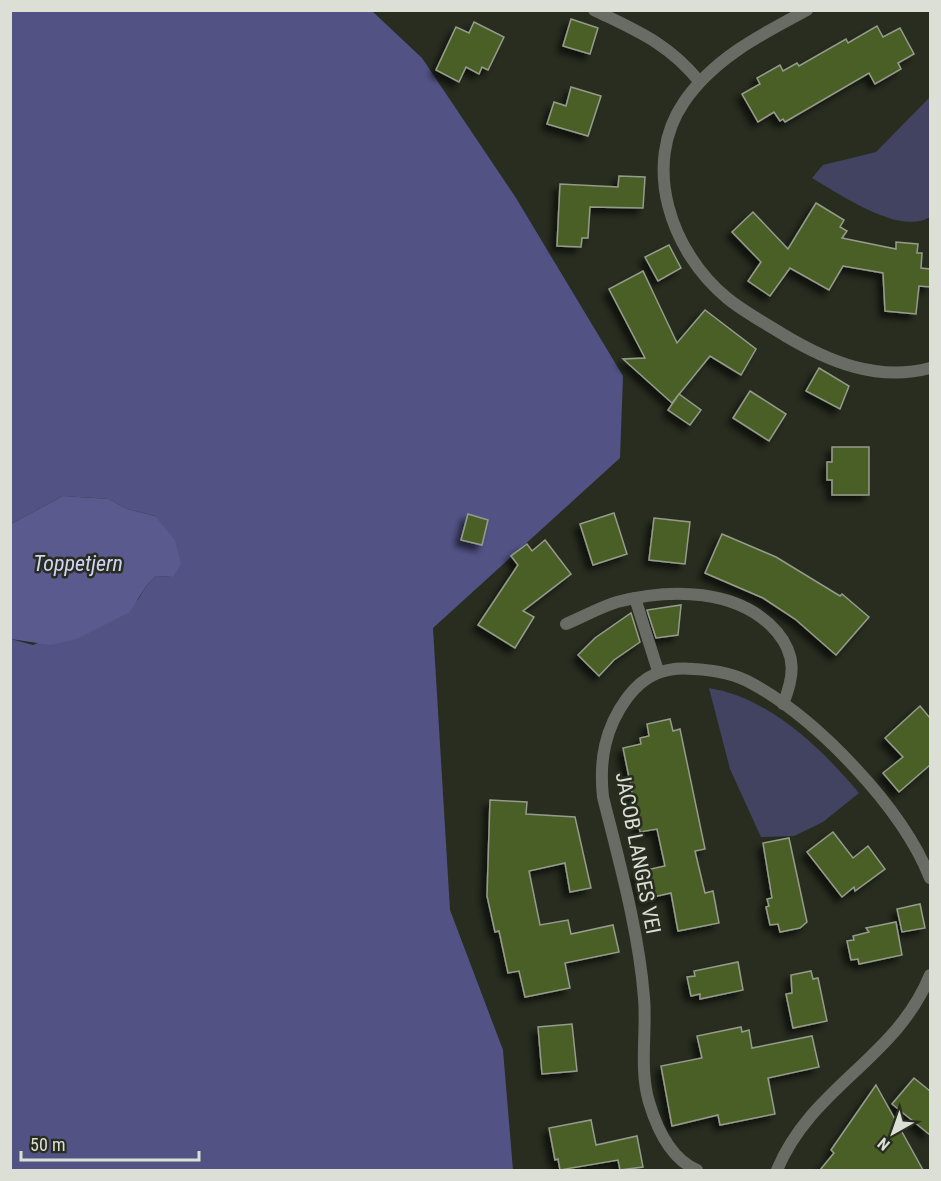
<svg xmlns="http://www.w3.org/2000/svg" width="941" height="1181" viewBox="0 0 941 1181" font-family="'Roboto Condensed',sans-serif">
  <defs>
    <filter id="shadow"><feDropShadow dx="-5.5" dy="5.5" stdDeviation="3" flood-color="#0009"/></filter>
  </defs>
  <rect width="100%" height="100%" fill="#282d20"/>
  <g fill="#424361">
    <path d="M930 97V217C899 236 840 194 812 178L823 165 876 152Z"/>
    <path d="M709 688C770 698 821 748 859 793L823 822 794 836 761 837 730 769Z"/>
  </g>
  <polygon fill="#525285" points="11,11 372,11 422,58 516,198 623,376 620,458 433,628 450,910 503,1050 513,1170 11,1170 11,639 33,645 138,600 146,586 156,576 173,577 155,516 127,509 109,499 63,496 11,524"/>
  <polygon fill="#5a5a8e" points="63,496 109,499 127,509 155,516 175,540 181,564 173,577 156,576 146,586 130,612 77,639 50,645 11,639 11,524"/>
  <g fill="#4a5e28" stroke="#959c8c" stroke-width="1.5" filter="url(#shadow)">
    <polygon points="571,19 598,28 590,54 563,46"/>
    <polygon points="474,22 504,37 488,70 482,67 479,74 466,67 459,82 436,70 456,27 469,33"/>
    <polygon points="877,26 883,37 900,28 914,54 898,63 901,69 875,84 869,73 785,122 783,119 780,121 774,112 758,122 742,94 760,84 757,78 780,65 783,71 797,63 799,66 846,39 848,43"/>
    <polygon points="571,87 601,96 588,136 547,124 554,102 566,106"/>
    <polygon points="619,176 645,177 643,208 590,207 588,238 582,238 581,247 557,246 560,184 618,187"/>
    <polygon points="816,203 844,220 840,227 847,231 842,238 896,249 896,242 918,244 917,253 922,253 921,268 930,269 930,287 919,286 916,314 885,311 883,273 843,266 829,290 790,268 770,296 748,281 761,262 732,232 753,212 788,249"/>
    <polygon points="669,245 681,268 658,281 645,257"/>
    <polygon points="643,271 677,343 705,310 756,349 741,375 710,356 672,403 623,359 645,358 609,289"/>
    <polygon points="819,368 849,386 840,409 806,391"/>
    <polygon points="750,391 786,414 769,441 733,418"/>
    <polygon points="679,394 701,410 690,425 668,410"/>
    <polygon points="832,447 869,447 869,495 832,495 832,480 827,480 827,462 832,462"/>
    <polygon points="614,513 627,554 593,565 580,524"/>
    <polygon points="468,514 488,520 482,545 461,540"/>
    <polygon points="654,518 690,522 685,564 649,560"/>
    <polygon points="722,534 776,557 840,596 842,594 869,617 836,655 795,619 763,598 705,573"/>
    <polygon points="545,540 571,574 523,611 534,617 515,648 478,625 518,565 511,556 527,544 532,551"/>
    <polygon points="681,605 678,635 656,638 647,610"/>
    <polygon points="631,613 640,642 614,660 599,676 578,655 595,638"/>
    <polygon points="920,706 930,718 930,765 899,792 883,773 903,757 885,738"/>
    <polygon points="670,719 673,731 680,729 705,849 695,851 705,893 713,891 719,923 678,931 671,893 644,899 637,872 665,866 657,829 640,832 623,748 641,744 640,738 649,736 647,724"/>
    <polygon points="490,800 527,802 526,814 575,817 591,888 570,892 565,863 529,871 540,925 568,920 571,934 613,925 619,952 565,963 570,988 525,997 519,971 508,973 499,931 495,932 487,896"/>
    <polygon points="833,832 853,858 868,846 885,869 855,891 854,887 842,897 807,852"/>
    <polygon points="789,838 807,922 800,928 780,932 778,924 770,925 766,907 769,906 767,899 772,898 763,843"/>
    <polygon points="920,904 925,928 902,932 897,909"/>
    <polygon points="896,922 902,955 859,964 858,959 851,960 847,941 854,940 853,936 869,932 866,928"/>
    <polygon points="738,962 743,990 700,999 700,994 691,996 687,977 695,976 694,971"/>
    <polygon points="811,971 813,979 818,978 827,1021 793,1028 786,994 792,993 791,975"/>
    <polygon points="572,1024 577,1071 542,1074 538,1027"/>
    <polygon points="741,1027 742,1032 749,1030 752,1048 812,1036 819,1067 768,1078 775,1114 720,1125 718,1115 672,1126 661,1066 702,1058 697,1036"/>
    <polygon points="914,1078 930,1091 930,1135 892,1104"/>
    <polygon points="876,1085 923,1170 820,1170 834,1153 831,1150"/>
    <polygon points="591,1120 596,1145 637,1136 643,1167 620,1170 618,1160 560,1170 558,1159 555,1160 549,1128"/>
  </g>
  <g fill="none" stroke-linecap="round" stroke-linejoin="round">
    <g stroke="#696c65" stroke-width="12">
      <polyline points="635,598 658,671"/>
      <path d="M566 624C583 617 600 607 617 602 670 588 739 588 777 632 797 656 794 677 783 704"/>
    </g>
    <g stroke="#696c65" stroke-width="12">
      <path d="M594 10C637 31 668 43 699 81"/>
      <path d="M807 10C762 34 714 58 684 102 641 165 671 252 727 298 744 312 765 323 784 335 829 362 878 382 930 368"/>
      <path d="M697 1170C671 1159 657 1129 649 1102 639 1069 647 1032 644 998 639 932 619 861 603 797 599 760 605 728 627 698 644 675 665 666 694 669 712 670 735 674 751 683 817 719 902 807 930 878"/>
      <path d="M777 1170C812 1086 896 1059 930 975"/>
    </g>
  </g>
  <g text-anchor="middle" stroke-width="5" stroke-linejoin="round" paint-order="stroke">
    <g font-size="21" fill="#dbdfd6" stroke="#282d20">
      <text transform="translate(638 853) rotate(79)" y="7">JACOB LANGES VEI</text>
    </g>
    <g font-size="22" font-style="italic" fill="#d1d3f4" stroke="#282d20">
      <text x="78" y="571">Toppetjern</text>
    </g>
  </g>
  <rect width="941" height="1181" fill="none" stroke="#dbdfd6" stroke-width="24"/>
  <g transform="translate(893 1133) rotate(220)" stroke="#282d20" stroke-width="4.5" paint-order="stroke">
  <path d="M0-4.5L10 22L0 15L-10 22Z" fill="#dbdfd6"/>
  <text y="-9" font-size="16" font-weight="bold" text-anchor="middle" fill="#dbdfd6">N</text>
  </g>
  <path d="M21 1151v9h178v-9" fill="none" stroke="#dbdfd6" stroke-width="3"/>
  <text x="30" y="1151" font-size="18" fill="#dbdfd6" stroke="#282d20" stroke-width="4.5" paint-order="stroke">50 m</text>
</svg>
